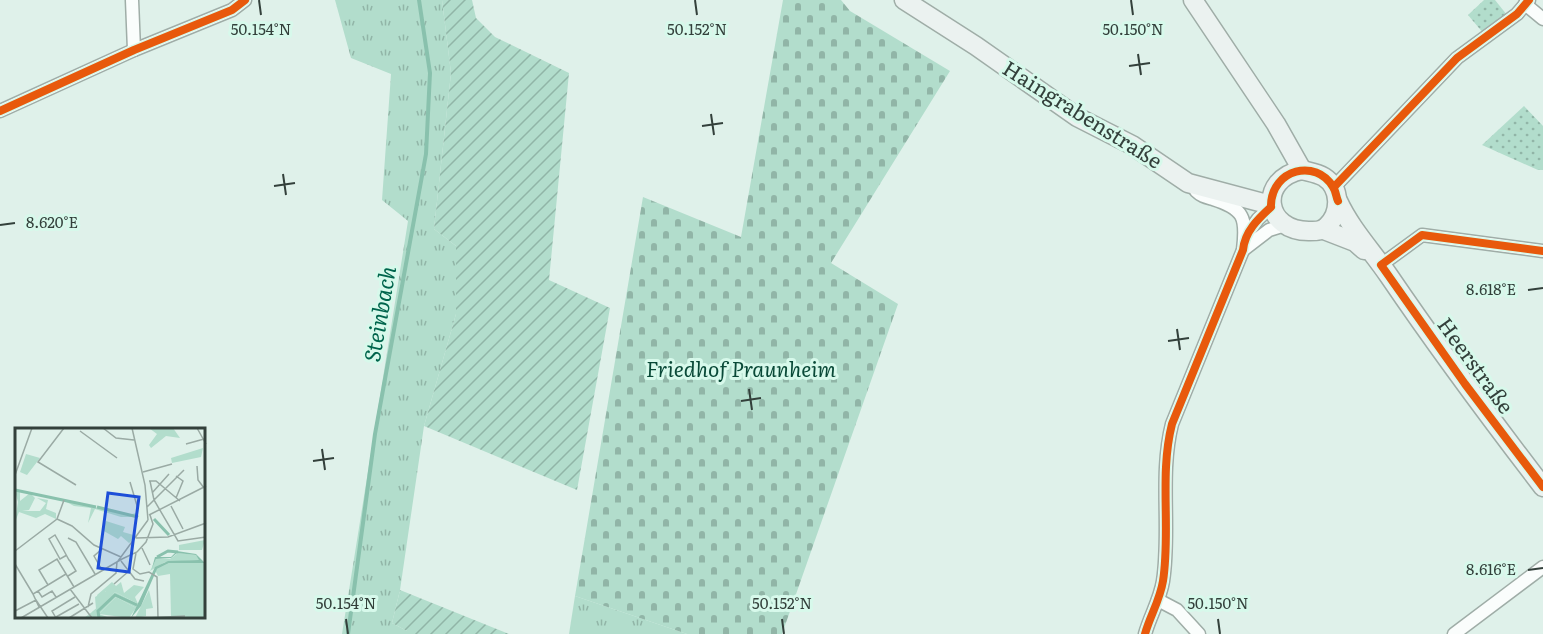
<svg xmlns="http://www.w3.org/2000/svg" width="1543" height="634" viewBox="0 0 1543 634" font-family="Literata,serif">
  <defs>
    <pattern id="grass-tufts" width="24" height="20" patternUnits="userSpaceOnUse" patternTransform="scale(1.5)"><rect width="24" height="20" fill="#b2ddcc"/><path d="M3 7l-1-3M5 7V3M7 7l1-3M15 17l-1-3M17 17v-4M19 17l1-3" fill="none" stroke="#91b5a7"/></pattern>
    <pattern id="cemetery-stones" width="16" height="16" patternUnits="userSpaceOnUse" patternTransform="scale(1.5)"><rect width="16" height="16" fill="#b2ddcc"/><path d="M2 7V4a2 2 0 0 1 4 0v3zM10 15v-3a2 2 0 0 1 4 0v3z" fill="#91b5a7"/></pattern>
    <pattern id="park-dots" width="8" height="8" patternUnits="userSpaceOnUse" patternTransform="scale(1.5)"><rect width="8" height="8" fill="#b2ddcc"/><path d="M2 2h.1M6 6h.1" fill="none" stroke="#91b5a7" stroke-width="1.8" stroke-linecap="round"/></pattern>
    <pattern id="garden-furrows" width="10" height="10" patternUnits="userSpaceOnUse" patternTransform="scale(1.5)"><rect width="10" height="10" fill="#b2ddcc"/><path d="M-1 1l2-2M0 10L10 0M9 11l2-2" fill="none" stroke="#91b5a7"/></pattern>
  </defs>
  <rect width="100%" height="100%" fill="#dff1ea"/>
  <g fill="url(#grass-tufts)">
    <polygon points="335,0 442,0 451,73 434,229 456,246 456,314 424,426 400,590 392,623 407,631 407,634 342,634 408,221 382,200 391,74 351,58"/>
    <polygon points="575,596 687,634 569,634"/>
  </g>
  <polygon fill="url(#cemetery-stones)" points="783,0 841,0 850,11 950,71 831,263 898,304 782,634 687,634 575,596 643,197 741,237"/>
  <g fill="url(#park-dots)">
    <polygon points="1484,0 1495,0 1507,15 1484,34 1468,15"/>
    <polygon points="1524,106 1543,126 1543,170 1538,170 1482,145"/>
  </g>
  <g fill="url(#garden-furrows)">
    <polygon points="442,0 472,0 476,18 495,37 569,73 549,280 610,308 577,490 424,426 456,314 456,246 434,229 451,73"/>
    <polygon points="400,590 509,634 407,634 407,631 392,623"/>
  </g>
  <g fill="none" stroke-linecap="round" stroke-linejoin="round">
    <polyline stroke="#89c1ad" stroke-width="4" points="348,634 375,434 426,154 430,73 419,0"/>
    <defs>
      <g id="minor">
        <polyline points="132,0 134,50"/>
        <polyline points="1525,4 1543,19"/>
        <polyline points="0,111 134,50 232,10 245,0"/>
        <polyline points="1334,187 1457,58 1517,14 1529,0"/>
        <polyline points="1245,237 1258,219 1271,207"/>
        <polyline points="1243,250 1269,230 1285,225"/>
        <polyline points="1381,265 1422,235 1543,251"/>
        <polyline points="1158,600 1177,610 1199,634"/>
        <path d="M1145 634C1150 616 1160 600 1163 581 1171 530 1159 475 1172 424L1243 250C1247 217 1244 209 1213 199 1206 197 1201 196 1196 191"/>
        <polyline points="1454,634 1543,567"/>
      </g>
      <g id="secondary">
        <polyline points="904,0 976,46 1077,117 1132,145 1188,183 1271,205"/>
        <polyline points="1193,0 1276,124 1302,170"/>
        <path d="M1302 170C1309 172 1317 173 1324 177 1341 188 1341 213 1327 226 1322 231 1317 231 1310 231 1264 232 1257 179 1302 170Z"/>
        <path d="M1338 201C1351 229 1372 251 1389 276 1438 348 1490 418 1543 487"/>
        <polyline points="1324,230 1355,242 1364,250"/>
      </g>
    </defs>
    <use href="#minor" stroke="#9fada7" stroke-width="15"/>
    <use href="#secondary" stroke="#9fada7" stroke-width="21"/>
    <use href="#minor" stroke="#fafdfc" stroke-width="12"/>
    <use href="#secondary" stroke="#ebf2f0" stroke-width="18"/>
    <defs>
      <g id="cycleway">
        <polyline points="0,111 134,50 232,10 245,0"/>
        <polyline points="1334,187 1457,58 1517,14 1529,0"/>
        <path d="M1271 205C1272 169 1316 158 1333 187 1336 191 1336 197 1338 201"/>
        <polyline points="1543,251 1422,235 1381,265 1465,384 1543,487"/>
        <path d="M1145 634C1150 616 1160 600 1163 581 1171 530 1159 475 1172 424L1243 250C1245 231 1258 219 1271 207"/>
      </g>
    </defs>
    <use href="#cycleway" stroke="#d7f9eb" stroke-width="11"/>
    <use href="#cycleway" stroke="#e8590c" stroke-width="8"/>
  </g>
  <path fill="none" stroke="#33403b" stroke-width="2" d="M259 0 261 15M695 0 697 15M1131 0 1133 15M1138 54 1141 75M1129 66 1150 63M711 114 714 135M702 126 723 123M283 174 286 195M274 186 295 183M0 225 15 223M1528 290 1543 288M1177 329 1180 350M1168 341 1189 338M749 389 752 410M741 401 761 398M322 449 325 470M313 461 334 458M1528 570 1543 568M346 619 348 634M782 619 784 634M1218 619 1220 634"/>
  <g text-anchor="middle" stroke-width="6" stroke-linejoin="round" paint-order="stroke">
    <g font-size="21" fill="#33403b" stroke="#d7f9eb">
      <text transform="translate(1082 115) rotate(32)" y="7">Haingrabenstraße</text>
      <text transform="translate(1475 366) rotate(54)" y="7">Heerstraße</text>
    </g>
    <g font-size="21" font-style="italic" fill="#094937" stroke="#d7f9eb">
      <text x="741" y="377">Friedhof Praunheim</text>
    </g>
    <g font-size="22" font-style="italic" fill="#00654c" stroke="#d7f9eb">
      <text transform="translate(380 314) rotate(-80)" y="8">Steinbach</text>
    </g>
  </g>
  <g transform="translate(15 428)">
    <rect width="190" height="190" fill="#dff1ea"/>
    <path d="M0 63 5 64V73L15 65 20 70 14 82 7 83H25L31 75 22 70 33 72 31 81 41 85V91L30 86 21 90 4 84 0 94 3 74ZM44 70 111 87 122 85 124 89H106L80 81 73 95 76 80 59 78ZM163 125 181 127 185 132 150 134 135 143 141 131H155ZM134 162 138 180 131 181V188L120 190ZM100 164 123 176 121 180 101 169 84 186 95 190H78L77 184Z" fill="#b2ddcc"/>
    <path d="M91 93 110 99 108 104 122 108 114 115 106 108 103 111 87 102Z" fill="#b2ddcc"/>
    <path d="M134 0H158L165 10 151 8 136 20 134 17 142 6ZM188 20 186 29 157 35 156 30ZM154 135H190V190L156 188 155 146 143 148 140 142ZM93 162 98 168 82 183 83 190H69L81 181 80 169Z" fill="#b2ddcc"/>
    <path d="M11 26 25 30 12 47 5 44ZM190 112 187 122H164V117ZM97 154 101 158 106 154 109 165 119 157 129 159 120 169 123 176 100 164 96 168 91 163 83 170 82 167ZM101 169 121 180 114 190 84 186Z" fill="#b2ddcc"/>
    <path d="M162 123 181 126 190 135H154L142 141 126 178 116 190 140 139 153 133 184 132 181 127 162 125 156 130 141 131 137 140 140 129H156Z" fill="#89c1ad"/>
    <path fill="none" stroke="#89c1ad" stroke-width="3" d="M0 62 81 79M82 79 123 89M139 91 154 107M142 129 153 123 163 124M84 190 83 183 100 167 122 177"/>
    <path fill="none" stroke="#9aaaa4" stroke-width="1.5" d="M49 0 23 34 61 57M88 0 101 10 119 12M117 0 130 57 133 92M182 0 191 16M65 3 102 30M171 16 189 11M182 38 183 52 189 60M128 44 157 36M0 47 17 0M161 48 168 53 161 70M134 53H141L165 73M135 53 139 72 163 113 191 109M115 54 123 81M137 65 154 46M156 78 168 101M132 79 169 42M134 87 191 58M42 91 57 98 79 117 106 129M53 110 61 114 80 146M121 110 153 109 191 95M127 120 135 137M87 121 79 128 87 142M0 123 42 91 49 72M121 125 118 141 125 146 134 144 142 149 143 190M52 127 45 131 34 111 40 107 48 121 54 132 55 133 61 143 53 148M107 131 122 124 131 114 138 96 135 87M103 133 133 92M106 133 120 151 129 153M0 136 18 166M99 156 114 143M33 157 24 142 42 131 59 159M55 161 77 190M23 163 27 169 37 163 41 169M24 179 18 166 51 146M73 179 76 166 101 145 102 134M0 183 21 172 33 190M41 189 64 176M6 190 107 131M41 190 37 183 60 169M54 190 78 175M132 190 170 188"/>
    <path fill="#1d4ed8" fill-opacity="0.15" stroke="#1d4ed8" stroke-width="3" d="M93 65 124 69 114 144 83 140Z"/>
    <rect width="190" height="190" fill="none" stroke="#33403b" stroke-width="3"/>
  </g>
  <g font-size="15" text-anchor="middle" fill="#33403b" stroke="#d7f9eb" stroke-width="6" stroke-linejoin="round" paint-order="stroke">
    <text x="261" y="35">50.154°N</text>
    <text x="697" y="35">50.152°N</text>
    <text x="1133" y="35">50.150°N</text>
    <text x="52" y="228">8.620°E</text>
    <text x="1491" y="295">8.618°E</text>
    <text x="1491" y="575">8.616°E</text>
    <text x="346" y="609">50.154°N</text>
    <text x="782" y="609">50.152°N</text>
    <text x="1218" y="609">50.150°N</text>
  </g>
</svg>
